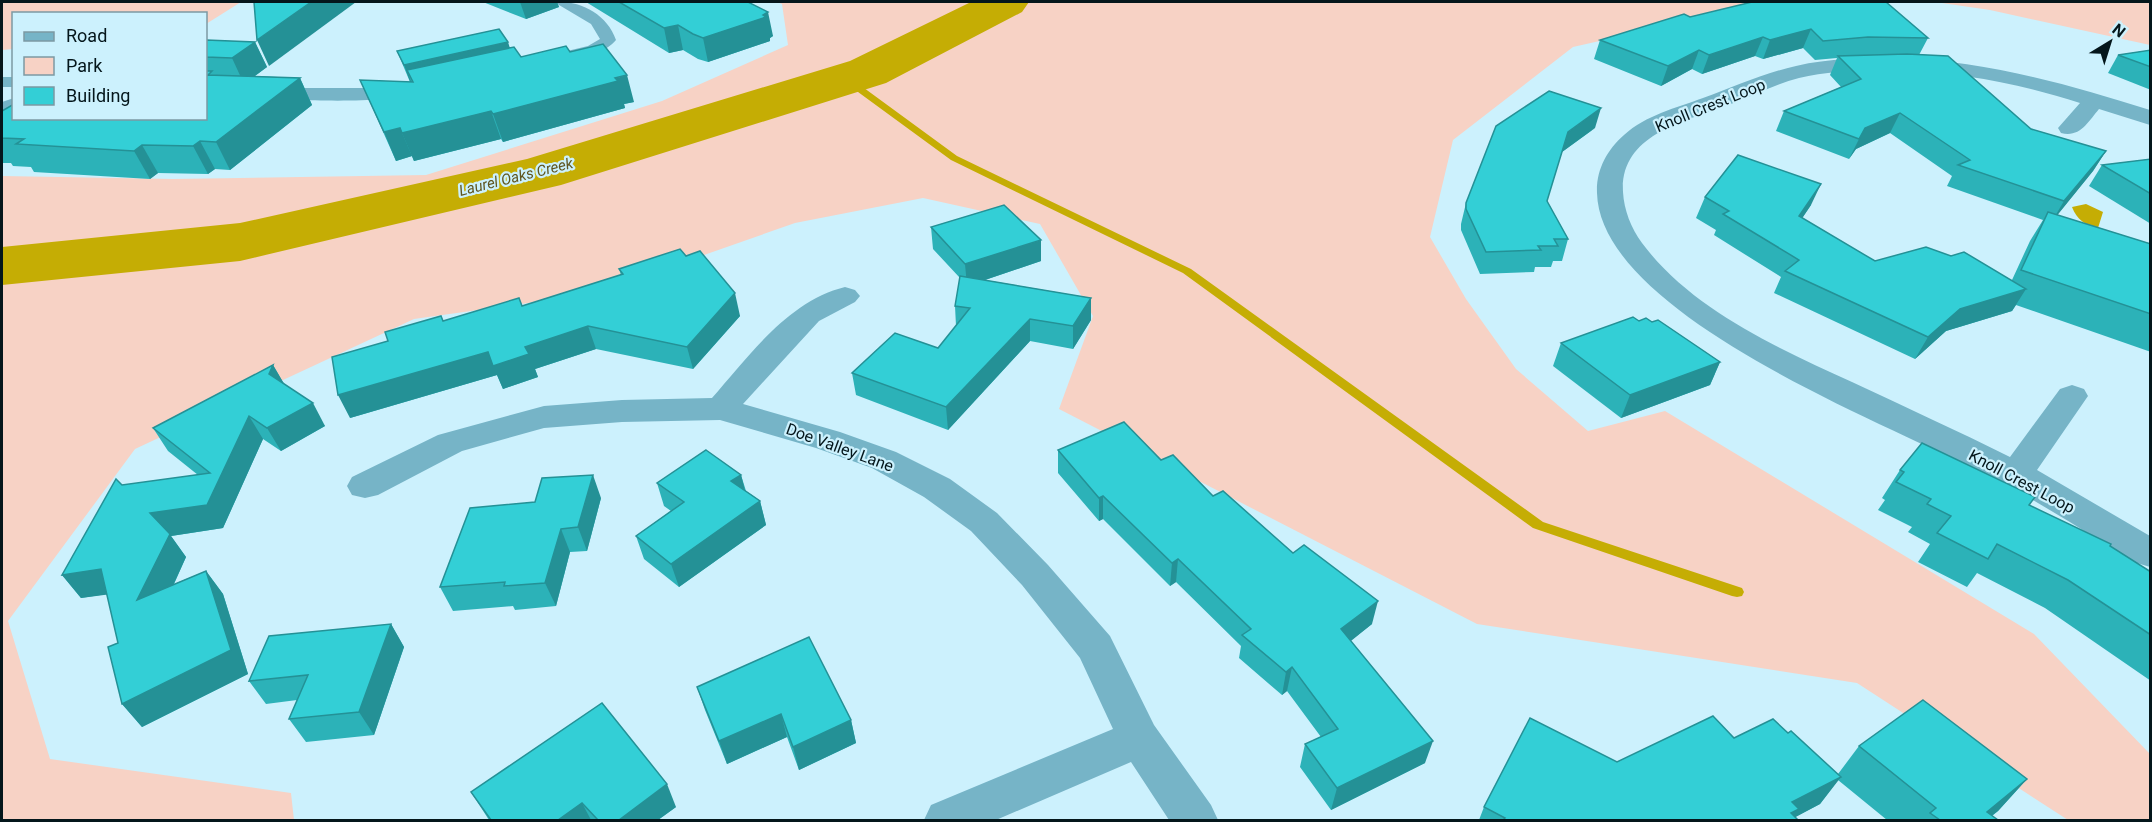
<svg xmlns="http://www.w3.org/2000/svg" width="2152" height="822" viewBox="0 0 2152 822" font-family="Roboto,sans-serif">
  <rect width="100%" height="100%" fill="#ccf1fd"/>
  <g fill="#f7d2c5">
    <polygon points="2,2 241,2 206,24 206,14 14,14 13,49 2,50"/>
    <polygon points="777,2 1799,2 1710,16 1573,47 1453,140 1430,237 1466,299 1516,369 1588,431 1665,411 2034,634 2150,754 2150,820 2068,820 1857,683 1477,624 1059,409 1093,316 1040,224 923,198 795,223 593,294 414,319 135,449 8,621 50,759 291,793 294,820 2,820 2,176 173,179 426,175 662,101 788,45 782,4"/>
    <polygon points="1935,2 2150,2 2150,45 1990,10"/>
  </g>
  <path fill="#c5ad04" d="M2086 204 2103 212 2098 228C2085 225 2077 220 2072 207Z"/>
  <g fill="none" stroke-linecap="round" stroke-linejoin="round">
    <polygon fill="#c5ad04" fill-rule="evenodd" points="843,77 849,77 957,156 1191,269 1543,522 1742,588 1744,592 1742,596 1737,597 1732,596 1533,528 1183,273 951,160 843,81"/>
    <polygon fill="#c5ad04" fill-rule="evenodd" points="971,2 1029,2 1022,12 886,83 561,185 240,261 2,285 2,247 240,223 527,159 850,61"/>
    <g fill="#76b4c7" fill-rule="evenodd">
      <path d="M554 2C580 0 607 14 616 40 605 53 580 62 563 58L561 55 563 52 588 46 600 39 591 24Z"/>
      <rect x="2" y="77" width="12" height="10"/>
      <path d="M274 88H398L406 93C398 104 286 101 268 97L266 93Z"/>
      <polygon points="14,98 14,109 2,113 2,102"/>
    </g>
    <g fill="#76b4c7" fill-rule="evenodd">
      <path d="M1898 58C1986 61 2068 84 2150 110V125L2099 109C2088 122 2080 138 2061 133L2058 128 2080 103C2021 84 1961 72 1898 71 1866 71 1830 70 1799 78 1772 85 1746 99 1720 108 1679 123 1620 137 1623 192 1624 210 1631 228 1642 243 1692 310 1778 348 1852 382 1905 407 1958 431 2010 457L2060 389 2072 385 2084 389 2088 396 2037 470 2150 536V567L2137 563C2085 532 2035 499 1981 472 1887 424 1600 314 1597 193 1596 170 1607 150 1624 135 1646 115 1676 108 1703 98 1734 87 1764 73 1796 66 1829 58 1864 58 1898 58Z"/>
      <path d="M845 287 855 290 860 296 855 302 819 321 743 404 840 432 896 452 950 479 997 513 1048 565 1110 636 1154 725 1211 805 1218 820H1169L1131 762 996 820H924L931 805 1113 729 1080 658 1022 585 971 531 924 497 872 468 816 448 720 420 622 422 544 428 462 451 378 495 365 498 352 495 347 486 352 477 438 435 544 406 622 400 712 398C749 356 788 301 845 287Z"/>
    </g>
  </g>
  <g fill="#2cb2b8">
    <polygon points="483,2 557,2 559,7 526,19"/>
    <polygon points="586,2 748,2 773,36 770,38 770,41 708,62 698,59 683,50 669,53"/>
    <polygon points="1690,17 1928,38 1919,55 2031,129 2106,151 2093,171 2057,215 2151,244 2151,352 2016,305 2012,311 1946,331 1915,359 1774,293 1781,277 1714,235 1716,230 1696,218 1705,197 1811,205 1802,218 1875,261 2012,280 2030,241 2043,220 1947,186 1952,176 1890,133 1856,149 1849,159 1776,131 1784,111 1841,87 1830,75 1837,58 1815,60 1803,48 1763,59 1755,56 1702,74 1692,69 1661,86 1594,59 1600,40"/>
    <polygon points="206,40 255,42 267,67 255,76 300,78 312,105 230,170 215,169 208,174 158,173 150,179 34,172 31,167 13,166 11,163 2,163 2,111 206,118"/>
    <polygon points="510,47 521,57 570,52 634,102 624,104 625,108 503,142 501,139 414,161 412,156 396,161 360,80 410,82 397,51"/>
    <polygon points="2151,50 2151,90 2108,73 2118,55"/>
    <polygon points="1595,128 1562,152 1547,201 1568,239 1562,261 1553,261 1551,267 1535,267 1534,272 1480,274 1461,230 1461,224 1466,203"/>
    <polygon points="2151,159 2151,224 2089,186 2102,165"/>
    <polygon points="931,227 1041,261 985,280 1091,298 1091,320 1073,349 1030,341 948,430 856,395 852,373 938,348 956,326 955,306 960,278 933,249"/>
    <polygon points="686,256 740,316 693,369 596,349 535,369 538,377 503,389 497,375 350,418 388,341 441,316 443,321 522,306 621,275 619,269"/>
    <polygon points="1639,321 1652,322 1720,362 1710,385 1621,418 1553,366 1561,343"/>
    <polygon points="273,365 284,384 325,426 281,451 263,439 223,528 171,536 186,557 174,584 206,571 223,594 248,674 142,727 122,704 118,643 107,594 81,598 62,575 198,475 168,451 153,428"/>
    <polygon points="1058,450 1161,460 1213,496 1372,624 1350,641 1425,763 1331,810 1300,767 1305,744 1321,737 1287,691 1282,695 1239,658 1241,646 1176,582 1170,586 1103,519 1099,521 1058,473"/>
    <polygon points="1900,470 2029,505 2110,546 2151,572 2151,681 2045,608 1977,573 1967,587 1918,562 1930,544 1908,532 1912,527 1878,510 1885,500 1882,498"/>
    <polygon points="741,475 746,491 760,501 766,525 679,587 644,559 636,536 671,511 664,506 657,483"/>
    <polygon points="601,498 587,551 570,552 556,606 515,610 513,606 453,611 440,587"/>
    <polygon points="391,624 404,647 374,735 306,742 289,719 297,700 266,704 249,681"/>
    <polygon points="697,687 851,720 856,743 799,770 787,737 727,764 705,710"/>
    <polygon points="1788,733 1838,774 1859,746 2027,779 1998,811 1992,816 1998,820 1887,820 1838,780 1820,804 1795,817 1798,820 1479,820 1484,807 1617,762 1734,738"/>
    <polygon points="471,792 676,807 658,820 489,820"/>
  </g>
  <g fill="#249196">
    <polygon points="311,2 356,2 269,66 257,40"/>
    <polygon points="520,2 557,2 559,7 526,19"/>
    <polygon points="768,12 773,36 770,38 770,41 708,62 703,38 763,15"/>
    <polygon points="678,25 683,50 669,53 664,28"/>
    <polygon points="1811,29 1803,48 1763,59 1770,40"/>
    <polygon points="1763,37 1755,56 1702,74 1709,55"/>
    <polygon points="255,42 267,67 244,84 232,58"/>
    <polygon points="508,42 514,61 407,70 412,84 411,84 404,65"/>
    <polygon points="1699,50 1692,69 1661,86 1668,66"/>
    <polygon points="627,75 634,102 624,104 625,108 503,142 493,114"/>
    <polygon points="300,78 312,105 230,170 216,142"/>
    <polygon points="1601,108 1595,128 1562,152 1568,132"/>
    <polygon points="491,111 501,139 414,161 402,133"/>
    <polygon points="1900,113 1890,133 1856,149 1849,159 1859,139 1865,128"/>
    <polygon points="400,128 412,156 396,161 384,132"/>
    <polygon points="200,141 215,169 208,174 193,146"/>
    <polygon points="142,145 158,173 150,179 134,151"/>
    <polygon points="2106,151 2093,171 2051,223 2064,201"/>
    <polygon points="1821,184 1811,205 1789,238 1799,216"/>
    <polygon points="1041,240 1041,261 967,286 965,264"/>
    <polygon points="2026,289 2012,311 1946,331 1915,359 1928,337 1960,309"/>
    <polygon points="735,293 740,316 693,369 687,347"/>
    <polygon points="1091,298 1091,320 1073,349 1073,326"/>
    <polygon points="1030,319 1030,341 948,430 946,407"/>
    <polygon points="588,326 596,349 535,369 538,377 503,389 497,375 350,418 338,395 488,352 525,347"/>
    <polygon points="1720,362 1710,385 1621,418 1630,395"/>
    <polygon points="273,365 286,387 269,374"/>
    <polygon points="313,403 325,426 281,451 267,428"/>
    <polygon points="249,416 263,439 223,528 171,536 186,557 156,623 137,600 150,513 207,505"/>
    <polygon points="593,475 601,498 587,551 578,527"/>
    <polygon points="741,475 747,498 731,481"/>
    <polygon points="1103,496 1103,519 1099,521 1099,498"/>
    <polygon points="760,501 766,525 679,587 671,564"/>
    <polygon points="561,529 570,552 556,606 545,583"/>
    <polygon points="1178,559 1176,582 1170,586 1172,563"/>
    <polygon points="101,569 119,593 81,598 62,575"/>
    <polygon points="206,571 223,594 248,674 142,727 122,704"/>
    <polygon points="1378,601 1372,624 1336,653 1341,629"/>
    <polygon points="391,624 404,647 374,735 359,712"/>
    <polygon points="1292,667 1287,691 1282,695 1286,672"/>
    <polygon points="781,714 787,737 727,764 719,741"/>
    <polygon points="851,720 856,743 799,770 793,747"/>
    <polygon points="1433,741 1425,763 1331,810 1337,788"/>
    <polygon points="1841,777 1820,804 1790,820 1792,802"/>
    <polygon points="2027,779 1998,811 1986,820 1987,812"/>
    <polygon points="667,784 676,807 658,820 619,820"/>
    <polygon points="582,803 591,820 558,820"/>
  </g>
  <g fill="#33cfd6" stroke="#249196" stroke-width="1.5">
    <polygon points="254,2 311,2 257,40"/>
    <polygon points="619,2 748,2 768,12 763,15 766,17 703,38 693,34 678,25 664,28"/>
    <polygon points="1752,2 1886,2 1928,38 1868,37 1823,41 1811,29 1770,40 1763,37 1709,55 1699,50 1668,66 1600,40 1684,14 1690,17"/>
    <polygon points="499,29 508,42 404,65 397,51"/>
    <polygon points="206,40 255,42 232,58 206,57"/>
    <polygon points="603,44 627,75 615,78 618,81 493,114 491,111 402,133 400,128 384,132 360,80 413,82 407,70 514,47 521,57 566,46 570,52"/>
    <polygon points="2151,50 2151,67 2118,55"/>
    <polygon points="1907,54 1948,56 2031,129 2106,151 2064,201 1958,165 1970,160 1900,113 1865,128 1859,139 1784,111 1861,79 1838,56"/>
    <polygon points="206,71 212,71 208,75 300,78 216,142 200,141 193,146 142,145 134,151 16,144 24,139 2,138 2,111 14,104 14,118 206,118"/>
    <polygon points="1549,91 1601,108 1568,132 1547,201 1568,239 1554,239 1558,246 1538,246 1541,250 1486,252 1466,209 1466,203 1496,126"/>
    <polygon points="1738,155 1821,184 1799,216 1875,261 1926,247 1951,256 1964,252 2026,289 1960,309 1928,337 1785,271 1799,260 1723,214 1729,211 1705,197"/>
    <polygon points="2151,159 2151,194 2102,165"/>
    <polygon points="1004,205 1041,240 965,264 931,227"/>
    <polygon points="2048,212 2151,244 2151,314 2021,270"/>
    <polygon points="680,249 686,256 700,251 735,293 687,347 588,326 525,347 529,354 493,366 488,352 338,395 332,357 388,341 385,332 441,316 443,321 519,298 522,306 623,274 619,269"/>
    <polygon points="960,276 1091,298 1073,326 1030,319 946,407 852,373 895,333 938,348 970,308 955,306"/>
    <polygon points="1633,317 1639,321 1646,318 1652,322 1658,320 1720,362 1630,395 1561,343"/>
    <polygon points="273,365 269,374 313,403 267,428 249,416 207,505 150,513 170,534 137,600 206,571 231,650 122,704 108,647 118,643 101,569 62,575 116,479 122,485 210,473 153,428"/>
    <polygon points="1124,422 1161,460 1173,455 1213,496 1223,491 1293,553 1304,545 1378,601 1341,629 1433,741 1337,788 1305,744 1338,729 1292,667 1286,672 1242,635 1251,629 1178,559 1172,563 1103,496 1099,498 1058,450"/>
    <polygon points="1922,443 2035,497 2029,505 2111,544 2110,546 2151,572 2151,635 2068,580 1997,544 1988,559 1937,533 1951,516 1927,504 1931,499 1896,482 1904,472 1900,470"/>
    <polygon points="706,450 741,475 731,481 760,501 671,564 636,536 684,502 657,483"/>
    <polygon points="593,475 578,527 561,529 545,583 504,586 505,582 440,587 470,508 535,502 542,478"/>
    <polygon points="391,624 359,712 289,719 308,675 249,681 269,636"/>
    <polygon points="809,637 851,720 793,747 781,714 719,741 697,687"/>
    <polygon points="1923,700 2027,779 1987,812 1998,820 1940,820 1930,813 1936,808 1859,746"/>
    <polygon points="602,703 667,784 619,820 598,820 582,803 558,820 491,820 471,792"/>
    <polygon points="1713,716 1734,738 1773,719 1788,733 1791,731 1841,777 1792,802 1799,809 1791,813 1798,820 1503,820 1505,818 1484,807 1530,718 1617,762"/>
  </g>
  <g text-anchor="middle" stroke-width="4.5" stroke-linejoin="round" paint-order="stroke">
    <g font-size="15" font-style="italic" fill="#5f551f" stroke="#ccf1fd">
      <text transform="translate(516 177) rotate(-14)" y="5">Laurel Oaks Creek</text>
    </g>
    <g font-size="16" fill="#04161b" stroke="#ccf1fd">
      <text transform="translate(1710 105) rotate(-22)" y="6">Knoll Crest Loop</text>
      <text transform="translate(840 447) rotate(20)" y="6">Doe Valley Lane</text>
      <text transform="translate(2022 481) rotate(28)" y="6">Knoll Crest Loop</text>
    </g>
  </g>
  <rect width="2152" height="822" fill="none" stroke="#04161b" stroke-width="6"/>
  <rect x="12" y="12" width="195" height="108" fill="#ccf1fd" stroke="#7c99a3" stroke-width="1.5"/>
  <rect x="24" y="32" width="30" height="9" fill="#76b4c7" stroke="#7c99a3" stroke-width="1.5"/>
  <text x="66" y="42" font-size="18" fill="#04161b">Road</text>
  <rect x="24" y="57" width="30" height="18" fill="#f7d2c5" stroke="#7c99a3" stroke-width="1.5"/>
  <text x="66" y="72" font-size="18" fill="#04161b">Park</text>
  <rect x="24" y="87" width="30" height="18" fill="#33cfd6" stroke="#7c99a3" stroke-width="1.5"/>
  <text x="66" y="102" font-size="18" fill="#04161b">Building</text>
  <g transform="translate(2110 42) rotate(38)" stroke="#ccf1fd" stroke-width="4.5" paint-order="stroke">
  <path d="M0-4.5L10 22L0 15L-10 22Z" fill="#04161b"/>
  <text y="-9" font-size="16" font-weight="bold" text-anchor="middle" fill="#04161b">N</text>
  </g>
</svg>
